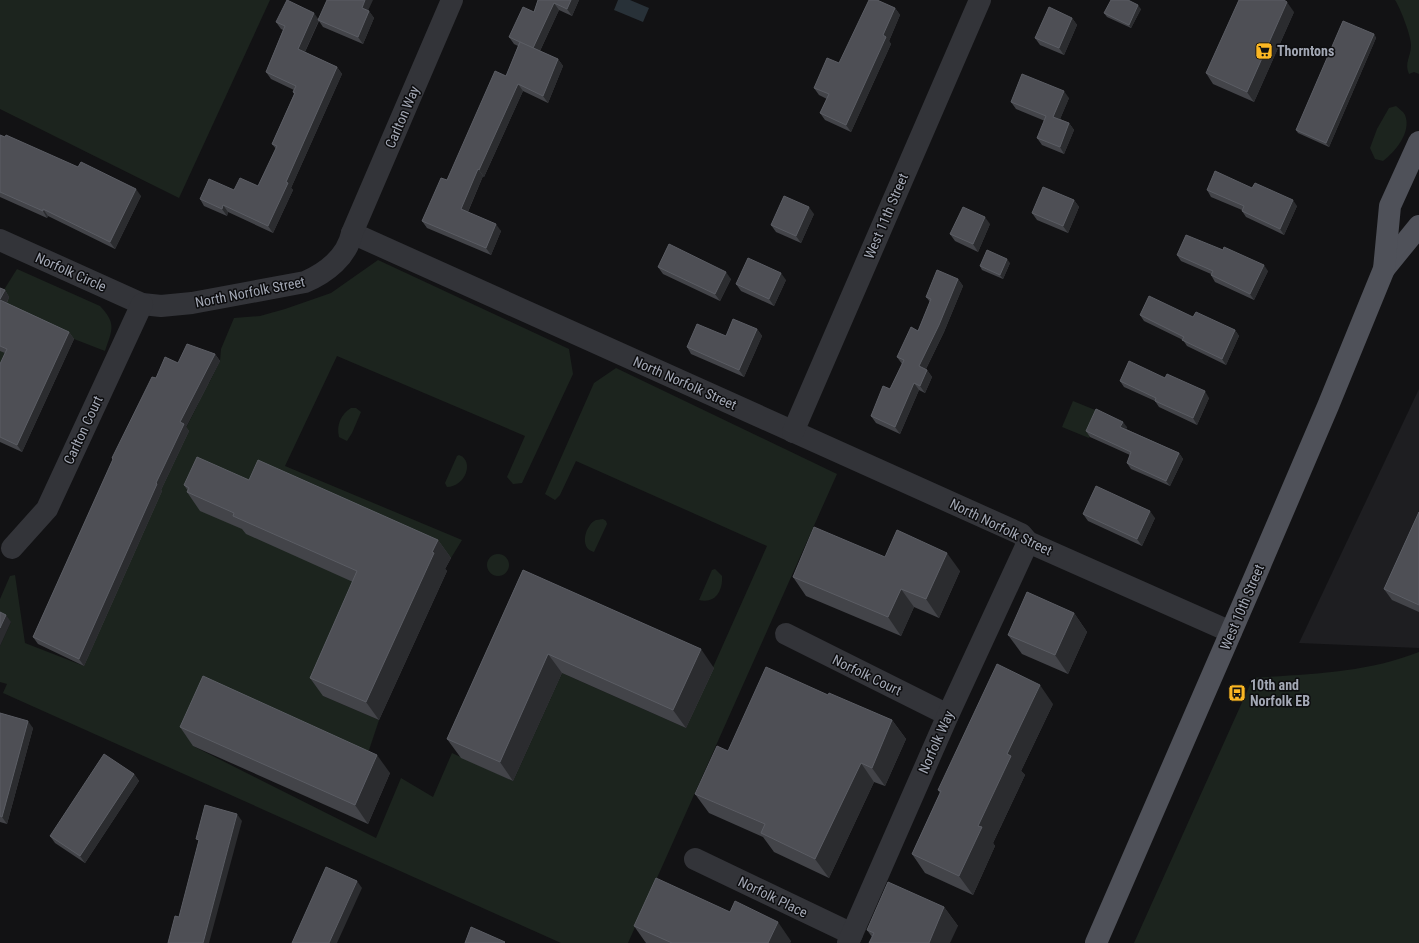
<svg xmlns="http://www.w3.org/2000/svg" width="1419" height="943" viewBox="0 0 1419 943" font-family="'Roboto Condensed',sans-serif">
  <rect width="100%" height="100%" fill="#121214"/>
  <polygon fill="#1e1e21" points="1419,389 1419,648 1299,643"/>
  <g fill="#1c241e">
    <polygon points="0,0 270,0 179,198 0,109"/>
    <path d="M1395 0H1419V74L1414 72 1409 74C1404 63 1411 56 1411 46 1412 38 1400 7 1395 0Z"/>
    <path d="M1396 106C1399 109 1403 111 1405 115 1412 132 1395 152 1383 161L1375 159 1370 148 1377 129 1389 108Z"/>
    <polygon points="378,260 569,349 573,374 522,483 513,484 507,477 525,436 337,356 285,466 462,540 451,558 443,554 370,590 323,696 379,720 365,762 193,746 376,838 401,778 433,797 452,753 513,781 562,673 686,728 767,546 576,461 560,495 555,500 545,494 594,383 616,368 837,474 628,943 561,943 3,693 7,684 0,682 0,646 11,622 0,617 0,599 10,576 15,575 25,643 84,666 187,426 198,404 200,381 209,383 220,361 221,349 234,318 260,316 285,309 331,293"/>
    <path d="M17 269 100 306C117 324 112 330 105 351L74 339 0 381V317L2 293Z"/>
    <polygon points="1073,401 1100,412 1089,438 1062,427"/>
    <path d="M351 408H356L361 412 352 433 347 441 339 437C336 425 341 414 351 408Z"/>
    <path d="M459 455C475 461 465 487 447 487L445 483 457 456Z"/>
    <path d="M603 519 606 521 607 524 594 552C578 548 586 524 596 520 598 520 602 519 603 519Z"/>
    <circle cx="498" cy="565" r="11"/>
    <path d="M715 569 722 576C723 591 715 604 699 600L712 570Z"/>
    <path d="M1419 652V943H1134L1253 678C1309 674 1366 673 1419 652Z"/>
  </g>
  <polygon fill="#283138" points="618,0 630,0 649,8 643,22 614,10"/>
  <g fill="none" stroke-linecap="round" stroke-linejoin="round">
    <g stroke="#333439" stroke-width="22">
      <polyline points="352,233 1021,534 1028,542 1231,632"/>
      <path d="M0 240 142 304 161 306 192 303 305 282C326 273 347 257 352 233L452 0"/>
      <polyline points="793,432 980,0"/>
      <polyline points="12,548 47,509 142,304"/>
      <polyline points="786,634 948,715"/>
      <polyline points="695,859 852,934"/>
      <polyline points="848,943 948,715 1028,542"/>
    </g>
    <g stroke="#4f5159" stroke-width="22">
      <polyline points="1384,269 1419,226"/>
      <polyline points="1096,943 1254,579 1328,406 1384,269 1390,206 1419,142"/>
    </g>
  </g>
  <g fill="#434449">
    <polygon points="538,0 579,0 572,16 559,10 540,51 558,59 563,66 548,103 523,91 484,177 483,176 468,212 501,231 491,255 427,228 422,221 447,180 506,76 518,46 514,44 509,37 534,12"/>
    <polygon points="895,8 900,15 889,41 891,44 851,132 825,120 820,113 827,99 819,95 814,88"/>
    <polygon points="1141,9 1131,28 1107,17 1104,13"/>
    <polygon points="368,10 374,18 363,44 323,27 319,21 305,52 337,67 342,74 291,188 293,190 273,233 228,212 227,216 204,206 200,199 234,190 258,186 276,149 272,144 294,94 293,92 294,90 271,79 266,72 283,30 281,29 276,22 319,19"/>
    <polygon points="1294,12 1254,102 1213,84 1206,73"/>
    <polygon points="1072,18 1077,25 1064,55 1040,45 1035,38"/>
    <polygon points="1374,34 1376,38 1329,147 1298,133 1296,130"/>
    <polygon points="1069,98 1060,119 1069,123 1074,130 1064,154 1042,145 1037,138 1045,121 1016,109 1011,102"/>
    <polygon points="0,135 141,196 115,249 48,216 47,218 0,197"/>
    <polygon points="1207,190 1297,206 1284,235 1246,217 1242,211 1242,210 1211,197"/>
    <polygon points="1074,200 1079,207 1068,233 1037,220 1032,213"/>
    <polygon points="814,214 801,243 776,232 771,225"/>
    <polygon points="990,224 978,252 955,241 950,234"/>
    <polygon points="1177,255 1268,271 1254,300 1215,282 1211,275 1211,274 1181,261"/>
    <polygon points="1010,263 1003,279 982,270 980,266"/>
    <polygon points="658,267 731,279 720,301 663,274"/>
    <polygon points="958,279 963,286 944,332 926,369 927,370 932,377 925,393 919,390 900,434 876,423 871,416 890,389 902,364 897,357 918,331 930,302 926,297"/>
    <polygon points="786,280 774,306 741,291 736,284"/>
    <polygon points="0,288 5,290 9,297 7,303 69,332 74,339 22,452 0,442 0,364 5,353 0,351"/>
    <polygon points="1140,315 1193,317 1235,330 1239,336 1226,365 1187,346 1183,340 1144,321"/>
    <polygon points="757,329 762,336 744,377 691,354 687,347 726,336"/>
    <polygon points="215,354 220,361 186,427 189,431 161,490 162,491 84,666 38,644 33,637 113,460 112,458 156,378 178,363"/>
    <polygon points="1165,378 1209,398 1197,425 1159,407 1155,401 1124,387 1120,381"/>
    <polygon points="1127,427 1126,429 1179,453 1183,459 1170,486 1131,469 1127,463 1130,455 1090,437 1086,431"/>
    <polygon points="249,480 438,540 451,558 445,569 447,571 379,720 323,696 310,678 353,582 246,534 242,529 200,511 187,492 188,491 184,485"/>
    <polygon points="1419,512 1419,612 1392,600 1384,589"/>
    <polygon points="1083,514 1155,518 1142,546 1088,521"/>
    <polygon points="885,557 960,571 939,618 914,607 901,636 806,596 793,577"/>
    <polygon points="523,570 714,668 686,728 562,673 513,781 461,758 447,739"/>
    <polygon points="1074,613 1087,632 1068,674 1022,654 1008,635"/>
    <polygon points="828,695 892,720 906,739 885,786 874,782 829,878 774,852 763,837 709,813 695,794 728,751"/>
    <polygon points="1053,704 1021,771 1025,775 993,843 995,846 973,895 925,873 912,854 940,793 938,790"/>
    <polygon points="0,713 33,728 7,824 0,822"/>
    <polygon points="180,727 390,773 368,824 193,746"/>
    <polygon points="134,774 139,781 85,863 55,843 50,836"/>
    <polygon points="944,907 958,926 872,937 867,930"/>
    <polygon points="634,926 791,941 790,943 646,943"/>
  </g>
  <g fill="#2b2c2f">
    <polygon points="365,0 373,0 366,15 362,8"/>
    <polygon points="571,0 579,0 572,16 567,9"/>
    <polygon points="1287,2 1294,12 1254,102 1247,92"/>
    <polygon points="554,3 559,10 538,55 533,48"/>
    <polygon points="1138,5 1141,9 1131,28 1129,25"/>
    <polygon points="895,8 900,15 889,41 891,44 851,132 846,125 883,35"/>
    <polygon points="369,11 374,18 363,44 358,37"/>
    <polygon points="314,13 319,20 303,56 298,49"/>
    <polygon points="1072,18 1077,25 1064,55 1059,48"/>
    <polygon points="1374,34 1376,38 1329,147 1326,143"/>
    <polygon points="558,59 563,66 548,103 543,96"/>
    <polygon points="337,67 342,74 291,188 293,190 273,233 268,226 286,182"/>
    <polygon points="518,84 523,91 484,177 479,170"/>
    <polygon points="1064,91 1069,98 1058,124 1053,117"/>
    <polygon points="1069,123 1074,130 1064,154 1060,147"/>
    <polygon points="478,169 483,176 466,216 461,209"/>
    <polygon points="136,189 141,196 115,249 110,242"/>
    <polygon points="1074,200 1079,207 1068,233 1063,226"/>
    <polygon points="1293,200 1297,206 1284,235 1280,229"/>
    <polygon points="223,205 228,212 227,216 222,209"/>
    <polygon points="809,207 814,214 801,243 796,236"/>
    <polygon points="43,209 48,216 47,218 43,211"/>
    <polygon points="985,217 990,224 978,252 973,244"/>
    <polygon points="496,224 501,231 491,255 486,248"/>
    <polygon points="1007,259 1010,263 1003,279 1000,275"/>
    <polygon points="1264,265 1268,271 1254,300 1250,294"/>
    <polygon points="726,272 731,279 720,301 715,294"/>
    <polygon points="781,273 786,280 774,306 769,299"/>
    <polygon points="958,279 963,286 944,332 924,373 919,366"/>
    <polygon points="5,290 9,297 5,307 0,300"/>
    <polygon points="757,329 762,336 744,377 739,370"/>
    <polygon points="1235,330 1239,336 1226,365 1222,359"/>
    <polygon points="69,332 74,339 22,452 17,445"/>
    <polygon points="215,354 220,361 186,427 189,431 161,490 162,491 84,666 79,659 156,483 180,422"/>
    <polygon points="927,370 932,377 925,393 920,386"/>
    <polygon points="914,383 919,390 900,434 895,427"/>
    <polygon points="1205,391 1209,398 1197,425 1193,418"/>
    <polygon points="1123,422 1127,427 1124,433 1120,427"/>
    <polygon points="1179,453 1183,459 1170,486 1166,481"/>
    <polygon points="1150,511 1155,518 1142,546 1137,539"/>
    <polygon points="438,540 451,558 445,569 447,571 379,720 366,702"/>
    <polygon points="947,553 960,571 939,618 926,599"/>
    <polygon points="901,589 914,607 901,636 888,617"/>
    <polygon points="1074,613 1087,632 1068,674 1055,655"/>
    <polygon points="6,615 11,622 0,646 0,628"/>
    <polygon points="701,649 714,668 686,728 673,710"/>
    <polygon points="548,654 562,673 513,781 500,762"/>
    <polygon points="1040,685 1053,704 1021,771 1025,775 993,843 995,846 973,895 959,876 978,826 1007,754"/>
    <polygon points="892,720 906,739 885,786 872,768"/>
    <polygon points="28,721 33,728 7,824 2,817"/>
    <polygon points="377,755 390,773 368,824 355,805"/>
    <polygon points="861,763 874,782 829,878 815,859"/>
    <polygon points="134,774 139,781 85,863 80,856"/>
    <polygon points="237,814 242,821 209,943 203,943"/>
    <polygon points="357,881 362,888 337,943 329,943"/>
    <polygon points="944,907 958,926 950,943 929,943"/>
    <polygon points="778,922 791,941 790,943 768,943"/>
  </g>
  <g fill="#4e4f55" stroke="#5b5d64">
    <polygon points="287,0 314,13 298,49 337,67 286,182 288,183 268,226 223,205 222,209 200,199 209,179 234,190 240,178 258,186 277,146 272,144 295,93 293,92 296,86 266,72 285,26 276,22"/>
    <polygon points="327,0 365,0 362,8 369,11 358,37 318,20"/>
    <polygon points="538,0 571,0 567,9 554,3 533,48 509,37 523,7 534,12"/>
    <polygon points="869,0 877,0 895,8 883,35 886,37 846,125 820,113 829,94 814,88 827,58 839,63"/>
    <polygon points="1111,0 1128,0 1138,5 1129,25 1104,13"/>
    <polygon points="1239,0 1284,0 1287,2 1247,92 1206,73"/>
    <polygon points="1049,7 1072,18 1059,48 1035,38"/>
    <polygon points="1343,21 1374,34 1326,143 1296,130"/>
    <polygon points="520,42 558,59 543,96 518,84 479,170 478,169 461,209 496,224 486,248 422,221 441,178 447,180 495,71 506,76"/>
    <polygon points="1022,74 1064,91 1053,117 1069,123 1060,147 1037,138 1046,116 1011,102"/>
    <polygon points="0,135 5,137 6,135 78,167 81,162 136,189 110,242 43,209 43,211 0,192"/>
    <polygon points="1215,171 1252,188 1255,183 1293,200 1280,229 1242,211 1244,206 1207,190"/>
    <polygon points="1043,187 1074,200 1063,226 1032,213"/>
    <polygon points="784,196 809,207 796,236 771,225"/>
    <polygon points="963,207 985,217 973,244 950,234"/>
    <polygon points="1186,235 1223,250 1224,247 1264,265 1250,294 1211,275 1213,271 1177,255"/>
    <polygon points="669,244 726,272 715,294 658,267"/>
    <polygon points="987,250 1007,259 1000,275 980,266"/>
    <polygon points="748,258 781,273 769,299 736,284"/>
    <polygon points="937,270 958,279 939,325 919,366 927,370 920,386 914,383 895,427 871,416 883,386 890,389 904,360 897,357 911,327 918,331 931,299 926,297"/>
    <polygon points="0,288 5,290 0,299"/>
    <polygon points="1149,296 1193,317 1196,312 1235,330 1222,359 1182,340 1184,337 1140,315"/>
    <polygon points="0,300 69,332 17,445 0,437 0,364 7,349 0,346"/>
    <polygon points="733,319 757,329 739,370 687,347 697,324 726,336"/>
    <polygon points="187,344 215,354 180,422 184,424 156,483 157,484 79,659 33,637 113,459 112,458 152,377 156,378 165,357 178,363"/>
    <polygon points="1129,361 1165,378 1167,374 1205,391 1193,418 1155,401 1156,398 1120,381"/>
    <polygon points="1096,409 1123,422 1120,427 1179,453 1166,481 1127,463 1131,452 1086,431"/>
    <polygon points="197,457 249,480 258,460 438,540 432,552 434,553 366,702 310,678 357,571 233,516 234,513 187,492 189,488 184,485"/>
    <polygon points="1096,486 1150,511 1137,539 1083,514"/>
    <polygon points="1419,512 1419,605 1384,589"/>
    <polygon points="814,527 885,557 897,530 947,553 926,599 901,589 888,617 793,577"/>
    <polygon points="523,570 701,649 673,710 548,654 500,762 447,739"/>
    <polygon points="1027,592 1074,613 1055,655 1008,635"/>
    <polygon points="0,612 6,615 0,628"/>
    <polygon points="997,664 1040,685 1007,754 1011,756 978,826 982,827 959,876 912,854 941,791 938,790"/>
    <polygon points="766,667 828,695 829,693 892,720 872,768 861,763 815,859 761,833 765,824 695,794 717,746 728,751"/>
    <polygon points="203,676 377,755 355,805 180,727"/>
    <polygon points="0,713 28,721 2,817 0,816"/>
    <polygon points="104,754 134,774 80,856 50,836"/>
    <polygon points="205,805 237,814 203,943 168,943 175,916 179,917 199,840 196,839"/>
    <polygon points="326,867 357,881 329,943 292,943"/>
    <polygon points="656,878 730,912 735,901 778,922 768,943 672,943 634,926"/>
    <polygon points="888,882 944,907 929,943 869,943 874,933 867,930"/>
    <polygon points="471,927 505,942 504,943 465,943"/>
  </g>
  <defs>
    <symbol id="supermarket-square" viewBox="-11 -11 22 22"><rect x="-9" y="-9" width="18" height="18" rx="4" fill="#fbb723" stroke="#0d0d0f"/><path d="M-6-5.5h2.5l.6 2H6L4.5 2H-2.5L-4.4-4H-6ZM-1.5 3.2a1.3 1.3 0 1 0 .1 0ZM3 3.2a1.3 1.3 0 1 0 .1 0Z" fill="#111"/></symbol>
    <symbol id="bus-square" viewBox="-11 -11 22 22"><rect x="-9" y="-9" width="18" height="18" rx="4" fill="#fbb723" stroke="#0d0d0f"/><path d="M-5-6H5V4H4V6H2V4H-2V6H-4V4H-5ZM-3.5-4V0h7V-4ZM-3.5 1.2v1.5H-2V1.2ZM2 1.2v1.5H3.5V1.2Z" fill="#111"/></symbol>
  </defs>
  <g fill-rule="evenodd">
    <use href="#supermarket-square" x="1254" y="41" width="20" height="20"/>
    <use href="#bus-square" x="1227" y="683" width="20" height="20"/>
  </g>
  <g text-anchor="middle" stroke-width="3" stroke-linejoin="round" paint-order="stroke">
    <g font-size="14" font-weight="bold" fill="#a3a8b5" stroke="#0d0d0f" text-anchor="start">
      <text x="1277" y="56">Thorntons</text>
      <text x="1250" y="690">10th and<tspan x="1250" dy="16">Norfolk EB</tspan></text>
    </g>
    <g font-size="14" fill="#a3a8b5" stroke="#0d0d0f">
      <text transform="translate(402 117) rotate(-67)" y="5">Carlton Way</text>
      <text transform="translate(886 216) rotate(-67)" y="5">West 11th Street</text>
      <text transform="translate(71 272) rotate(24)" y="5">Norfolk Circle</text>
      <text transform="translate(250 292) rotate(-11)" y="5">North Norfolk Street</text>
      <text transform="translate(685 383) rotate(24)" y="5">North Norfolk Street</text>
      <text transform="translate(83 430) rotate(-65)" y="5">Carlton Court</text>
      <text transform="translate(1001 527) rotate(26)" y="5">North Norfolk Street</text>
      <text transform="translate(1242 607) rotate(-67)" y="5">West 10th Street</text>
      <text transform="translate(867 675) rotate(26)" y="5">Norfolk Court</text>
      <text transform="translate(936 742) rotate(-66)" y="5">Norfolk Way</text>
      <text transform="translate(773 897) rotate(26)" y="5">Norfolk Place</text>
    </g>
  </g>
</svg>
